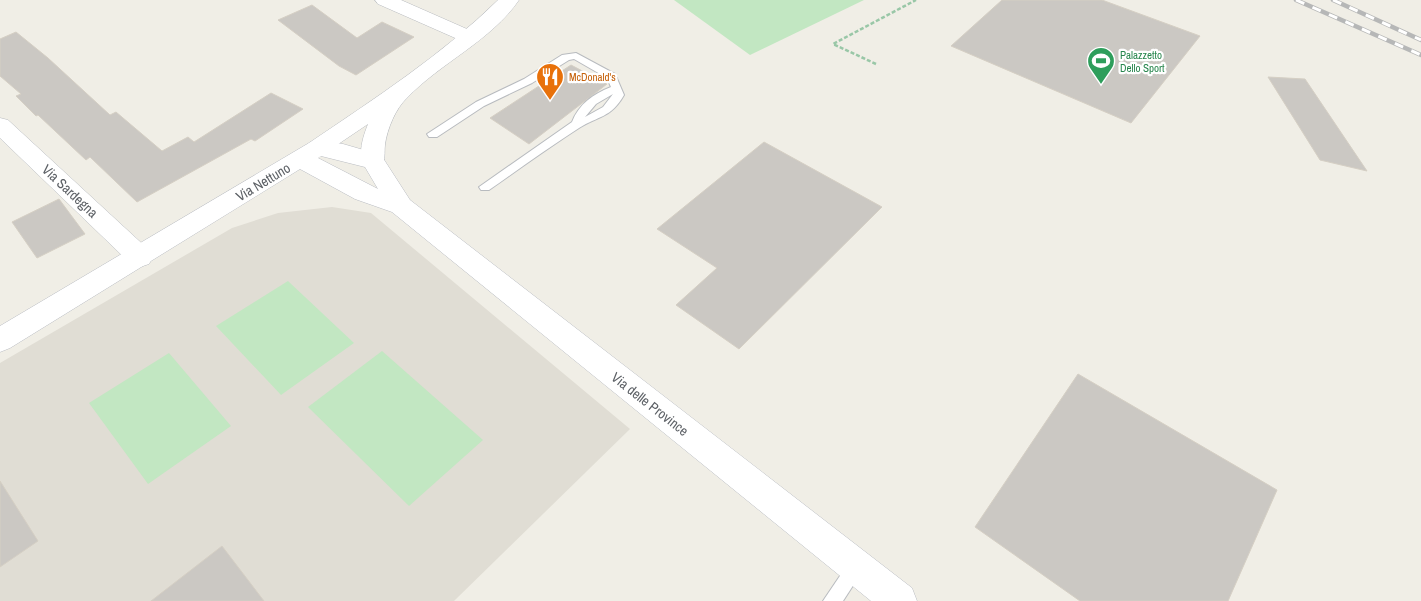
<svg xmlns="http://www.w3.org/2000/svg" width="1421" height="601" viewBox="0 0 1421 601" font-family="'Archivo Narrow',sans-serif">
  <rect width="100%" height="100%" fill="#f0eee6"/>
  <polygon fill="#e0ddd4" points="332,207 371,213 630,429 454,601 0,601 0,363 232,228 278,213"/>
  <g fill="#c2e7c2">
    <polygon points="674,0 864,0 750,55"/>
    <polygon points="288,281 354,343 281,395 216,326"/>
    <polygon points="382,351 483,440 409,506 308,407"/>
    <polygon points="169,353 231,426 148,484 89,403"/>
  </g>
  <g fill="#cbc8c3" stroke="#d5cfc4">
    <polygon points="1002,0 1102,0 1200,36 1131,123 951,46"/>
    <polygon points="312,5 357,38 382,22 414,37 356,75 339,66 278,20"/>
    <polygon points="16,32 48,58 110,115 116,112 162,151 188,137 194,142 271,93 303,109 255,141 251,139 137,202 90,157 86,160 38,115 36,116 16,96 21,94 0,76 0,39"/>
    <polygon points="571,65 607,84 529,144 490,118"/>
    <polygon points="1268,77 1305,79 1367,171 1320,160"/>
    <polygon points="764,142 882,207 739,349 676,305 717,268 657,229"/>
    <polygon points="59,199 85,234 37,258 12,222"/>
    <polygon points="1078,374 1277,490 1228,601 1080,601 975,527"/>
    <polygon points="0,481 38,541 0,567"/>
    <polygon points="222,546 264,601 151,601"/>
  </g>
  <g fill="none" stroke-linecap="round" stroke-linejoin="round">
    <defs>
      <g id="service">
        <path d="M576 53 615 74 624 95C611 118 598 116 579 128 548 148 519 169 489 190H481L479 187 572 122C579 104 593 94 611 87L607 78 574 59 569 60 532 83 484 106 437 137H429L427 134 476 102 524 79 562 55ZM613 94 603 107 585 117 596 104Z"/>
        <polygon points="856,558 862,561 865,567 843,601 823,601 850,561"/>
      </g>
      <g id="minor">
        <polygon points="375,0 401,0 476,33 479,37 476,41 469,43 462,41 378,4"/>
        <polygon points="0,118 8,120 149,250 153,257 149,264 140,267 131,264 0,138"/>
      </g>
      <path id="tertiary" d="M498 0H519C491 41 440 63 407 98 396 108 387 129 385 145 384 153 386 159 381 167L373 169 365 167C357 154 363 137 368 124L325 153 317 156 309 153 305 148 309 143C374 99 442 55 498 0Z"/>
      <path id="secondary" d="M317 140 343 144 381 155 410 200 912 588 917 601H871L392 212 355 199 300 169 10 348 0 352V326L309 143ZM321 156 365 167 378 189 318 158Z"/>
    </defs>
    <use href="#service" stroke="#b8bbbf" stroke-width="2"/>
    <use href="#minor" stroke="#b8bbbf" stroke-width="1"/>
    <use href="#tertiary" stroke="#b8bbbf" stroke-width="1"/>
    <use href="#secondary" stroke="#b9bcc2" stroke-width="1"/>
    <polyline stroke="#99c7a7" stroke-width="2.5" stroke-dasharray="4 2" stroke-linecap="butt" points="876,64 833,44 916,0"/>
    <use href="#service" fill="#fff" fill-rule="evenodd"/>
    <use href="#minor" fill="#fff" fill-rule="evenodd"/>
    <use href="#tertiary" fill="#fff" fill-rule="evenodd"/>
    <use href="#secondary" fill="#fff" fill-rule="evenodd"/>
    <defs>
      <g id="rail">
        <polyline points="1296,0 1421,55"/>
        <polyline points="1333,0 1421,40"/>
      </g>
    </defs>
    <use href="#rail" stroke="#b6b7b7" stroke-width="4.5"/>
    <use href="#rail" stroke="#fff" stroke-width="3" stroke-dasharray="9" stroke-linecap="butt"/>
  </g>
  <defs>
    <symbol id="stadium-pin" viewBox="-11 -11 22 30"><path d="M0 17L-7.5 6A9.5 9.5 0 1 1 7.5 6Z" fill="#2e9e5b" stroke="#fff"/><path d="M0-5a6.5 5 0 1 0 0 10a6.5 5 0 1 0 0-10ZM-3.5-1.8h7v3.6h-7Z" fill="#fff"/></symbol>
    <symbol id="restaurant-pin" viewBox="-11 -11 22 30"><path d="M0 17L-7.5 6A9.5 9.5 0 1 1 7.5 6Z" fill="#e8710a" stroke="#fff"/><path d="M-5-6h1v4h1v-4h1v4h1v-4h1v5L-1.5 .5V6h-2V.5L-5-1ZM5-6V6H3V1.5H1.5Q1.5-4 5-6Z" fill="#fff"/></symbol>
  </defs>
  <g fill-rule="evenodd">
    <use href="#stadium-pin" x="1085" y="45" width="32" height="43"/>
    <use href="#restaurant-pin" x="534" y="61" width="32" height="43"/>
  </g>
  <g text-anchor="middle" stroke-width="4.5" stroke-linejoin="round" paint-order="stroke">
    <g font-size="11" fill="#27864d" stroke="#fff" text-anchor="start">
      <text x="1120" y="59">Palazzetto<tspan x="1120" dy="13">Dello Sport</tspan></text>
    </g>
    <g font-size="11" fill="#c56008" stroke="#fff" text-anchor="start">
      <text x="569" y="81">McDonald's</text>
    </g>
    <g font-size="14" fill="#5d6166" stroke="#fff">
      <text transform="translate(263 182) rotate(-31)" y="5">Via Nettuno</text>
      <text transform="translate(70 191) rotate(43)" y="5">Via Sardegna</text>
      <text transform="translate(650 404) rotate(38)" y="5">Via delle Province</text>
    </g>
  </g>
</svg>
